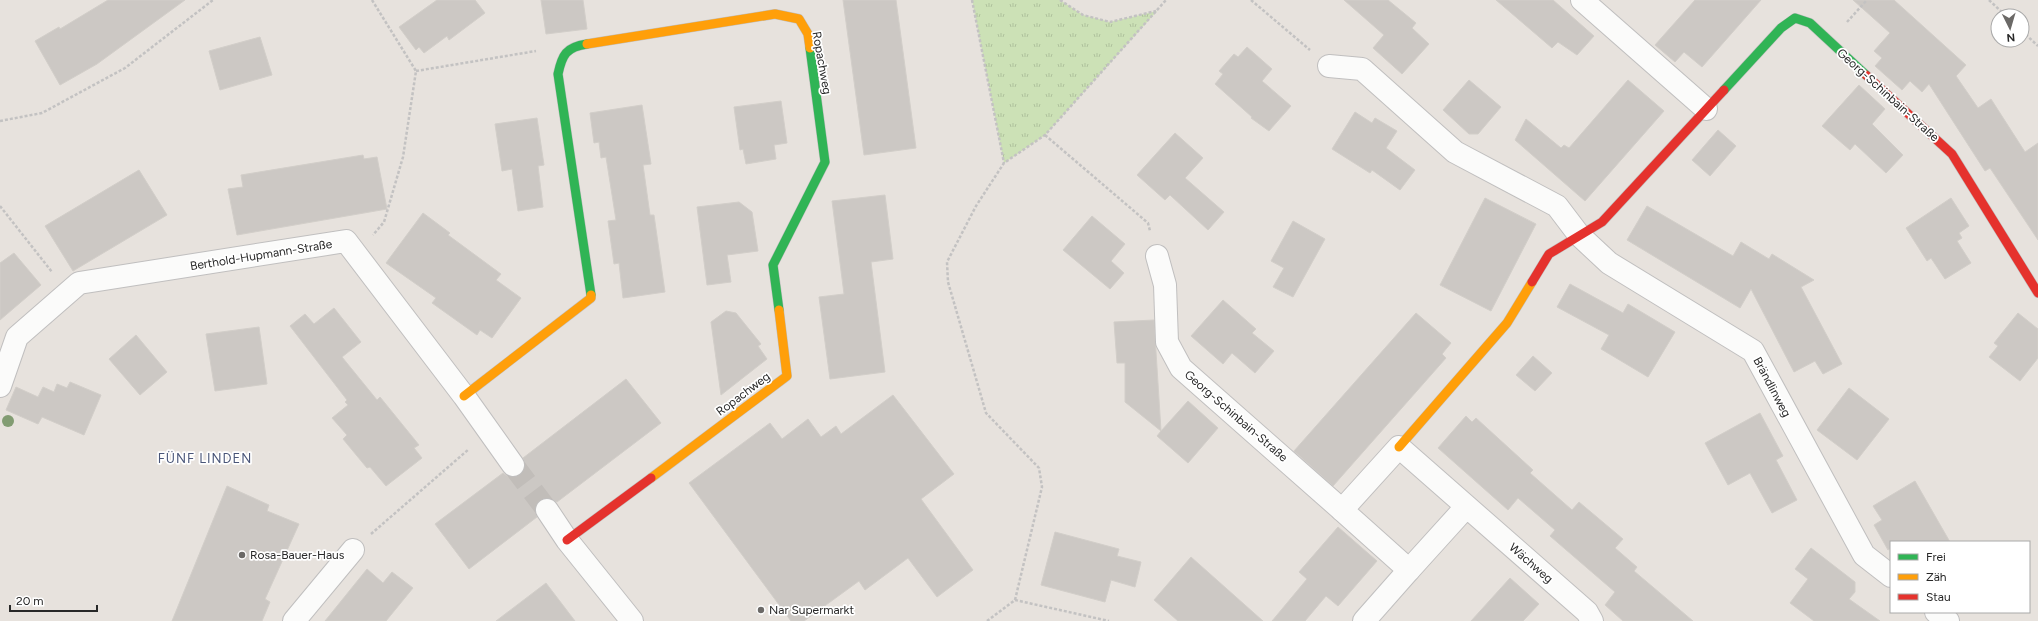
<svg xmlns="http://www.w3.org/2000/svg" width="2038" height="621" viewBox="0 0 2038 621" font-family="Figtree,sans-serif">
  <defs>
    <pattern id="grass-tufts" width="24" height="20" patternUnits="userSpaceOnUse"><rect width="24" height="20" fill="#cce1b6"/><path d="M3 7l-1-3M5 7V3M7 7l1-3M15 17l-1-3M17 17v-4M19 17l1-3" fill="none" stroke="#afc19c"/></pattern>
  </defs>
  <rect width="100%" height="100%" fill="#e7e2dd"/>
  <polygon fill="url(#grass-tufts)" points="972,0 1060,0 1083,15 1110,22 1157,11 1045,135 1004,163"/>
  <g fill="#ccc8c4" stroke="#d2cec9">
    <polygon points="108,0 185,0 97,64 60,85 35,41 59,27 60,29"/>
    <polygon points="437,0 475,0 485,13 449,40 447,36 424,53 419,47 416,50 399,27"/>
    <polygon points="541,0 583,0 587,29 546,34"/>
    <polygon points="843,0 896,0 916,148 864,155"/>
    <polygon points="1344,0 1388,0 1416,23 1412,28 1429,44 1402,74 1373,48 1384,35"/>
    <polygon points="1496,0 1553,0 1594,36 1577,55 1558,42 1552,48"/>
    <polygon points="1695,0 1761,0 1702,67 1684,52 1675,62 1655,45"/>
    <polygon points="1853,0 1894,0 1966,65 1956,76 1978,108 1991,99 2025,152 2038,143 2038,240 1990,168 1985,171 1929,84 1922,92 1910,81 1902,90 1875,66 1882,58 1874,51 1890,33"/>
    <polygon points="260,37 272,75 220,90 209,51"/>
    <polygon points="1247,47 1272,69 1262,81 1291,106 1269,131 1251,118 1252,117 1215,84 1223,74 1219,71 1234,54 1238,57"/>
    <polygon points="1469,80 1501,107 1478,134 1469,134 1443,110"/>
    <polygon points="1628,80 1664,111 1585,201 1515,140 1526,119 1561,148 1564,145 1569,148"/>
    <polygon points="1859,85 1885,109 1872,124 1903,155 1886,173 1855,144 1850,150 1822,126"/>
    <polygon points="781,101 787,143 774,145 776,159 746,164 743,149 740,150 734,107"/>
    <polygon points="642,105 651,164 643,165 650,215 654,215 665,292 623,298 619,263 614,264 608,221 616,220 606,157 601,158 599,142 594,143 590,113"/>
    <polygon points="1355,112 1372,123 1375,118 1397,131 1386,148 1415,170 1400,190 1372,170 1370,173 1332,149"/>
    <polygon points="537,118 544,165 538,166 543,207 518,211 512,169 502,171 495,124"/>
    <polygon points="1718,130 1736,146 1710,176 1692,160"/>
    <polygon points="1175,133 1203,158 1185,178 1224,212 1208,230 1170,195 1165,200 1137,175"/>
    <polygon points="363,155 364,159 377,157 387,209 237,235 228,189 243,187 241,175"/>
    <polygon points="139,170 167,215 73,271 45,226"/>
    <polygon points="885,195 893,259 871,262 885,372 830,379 819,297 844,294 832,201"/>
    <polygon points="1485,198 1536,224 1491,311 1440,285"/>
    <polygon points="1951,198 1969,226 1959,233 1962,238 1957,241 1971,263 1945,279 1931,258 1927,261 1906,228"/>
    <polygon points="739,202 752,212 758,251 727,255 731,282 707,285 697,207"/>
    <polygon points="1647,206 1733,256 1741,242 1769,259 1772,254 1814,280 1801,287 1842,364 1823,374 1815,361 1794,372 1751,289 1740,308 1627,240"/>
    <polygon points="423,213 450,233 448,235 501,274 496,280 521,298 492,338 480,330 477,335 432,303 436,298 386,263"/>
    <polygon points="1092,216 1125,244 1111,261 1124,273 1110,289 1063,250"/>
    <polygon points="1293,221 1325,239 1293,297 1273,287 1284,268 1271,261"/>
    <polygon points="14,253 41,285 0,320 0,263"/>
    <polygon points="1570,284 1623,313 1628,304 1675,332 1648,377 1601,349 1609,335 1557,307"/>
    <polygon points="1223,300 1256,329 1252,333 1274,351 1255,373 1232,353 1223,364 1191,336"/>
    <polygon points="334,308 361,342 342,357 377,400 380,397 419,445 414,448 422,458 386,486 370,467 367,468 343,439 347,435 332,418 348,405 345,402 347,400 290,326 305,314 314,324"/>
    <polygon points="726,311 736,313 761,344 758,346 767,359 721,395 711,322"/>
    <polygon points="1416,313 1451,343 1442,354 1446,358 1333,486 1294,451"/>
    <polygon points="2018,313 2038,329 2038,358 2020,381 1989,357 1998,346 1994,343"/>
    <polygon points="1154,320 1161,431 1188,401 1218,428 1188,463 1157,436 1161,431 1125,402 1125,363 1117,363 1114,322"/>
    <polygon points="259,327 267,384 215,391 206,334"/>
    <polygon points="136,335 167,372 140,395 109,359"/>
    <polygon points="1533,356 1552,373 1535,391 1516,375"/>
    <polygon points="626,379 661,423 557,502 547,498 540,500 536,504 535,510 537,517 469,569 435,524 503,473 507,476 514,477 521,475 524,471 525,464 523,458"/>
    <polygon points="70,382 101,395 84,435 42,417 38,424 6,410 16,387 38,397 43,387 54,392 57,384 67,388"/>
    <polygon points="1849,388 1889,419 1857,460 1817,430"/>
    <polygon points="893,395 954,474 921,499 973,570 937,597 908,558 865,590 859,581 804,621 791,621 689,483 770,423 782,439 808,419 821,437 836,426 841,434"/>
    <polygon points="1760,413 1783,456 1776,460 1797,500 1772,513 1750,473 1728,485 1705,443"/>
    <polygon points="1466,416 1472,422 1476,418 1533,470 1530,473 1572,510 1579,502 1623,539 1615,548 1637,567 1634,571 1693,621 1623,621 1605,605 1615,592 1550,536 1555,530 1518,498 1508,510 1438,448"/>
    <polygon points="1915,481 1950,542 1891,542 1891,548 1888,550 1874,525 1882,520 1873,506"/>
    <polygon points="227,486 269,505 267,511 299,524 265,599 270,602 262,621 172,621"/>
    <polygon points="1338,527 1377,561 1338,606 1326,596 1305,621 1272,621 1307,579 1299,572"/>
    <polygon points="1055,532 1119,549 1117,556 1141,562 1135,587 1111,580 1105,602 1041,585"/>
    <polygon points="1811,548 1855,582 1855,592 1849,599 1880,621 1814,621 1790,603 1808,579 1795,569"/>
    <polygon points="1191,557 1263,621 1178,621 1154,600"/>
    <polygon points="367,569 383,583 392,572 413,588 386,621 325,621"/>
    <polygon points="1510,578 1539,604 1523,621 1471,621"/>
    <polygon points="546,583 575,621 496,621"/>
  </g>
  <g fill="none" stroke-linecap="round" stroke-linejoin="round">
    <polyline stroke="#c1bdb9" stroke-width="22" stroke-dasharray="22 11" stroke-linecap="butt" points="513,465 547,510"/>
    <defs>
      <g id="street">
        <polyline points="1582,0 1706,109"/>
        <polyline points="1329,66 1362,69 1455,152 1557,206 1579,235 1609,263 1753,351 1864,555 1891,576"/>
        <polyline points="1157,256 1165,285 1167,342 1181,368 1342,510"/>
        <polyline points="0,386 17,337 79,283 346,241 464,396 513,465"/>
        <polyline points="1466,507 1409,570 1342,510 1399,447 1587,612 1592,621"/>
        <polyline points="547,510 567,540 632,621"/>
        <polyline points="1936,612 1948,621"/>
        <polyline points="294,621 353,550"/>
        <polyline points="1364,621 1409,570"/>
      </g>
      <g id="fast">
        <path d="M587 44C566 47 562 55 558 74L591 295"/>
        <polyline points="1724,90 1781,28 1795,18 1810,23 1866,75"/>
        <polyline points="779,310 773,265 825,162 810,48"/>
      </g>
      <g id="slow">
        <polyline points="587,44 775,14 799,19 808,34 810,48"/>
        <polyline points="464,396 591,298 591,295"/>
        <polyline points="1399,447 1507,323 1532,282"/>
        <polyline points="651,478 787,376 779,310"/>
      </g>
      <g id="jam">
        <polyline points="1866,75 1952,154 2038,293"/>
        <polyline points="1532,282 1549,254 1602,222 1724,90"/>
        <polyline points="567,540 651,478"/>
      </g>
    </defs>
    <use href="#street" stroke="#c0bfbf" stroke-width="24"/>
    <use href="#fast" stroke="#c0bfbf" stroke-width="10"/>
    <use href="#slow" stroke="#c0bfbf" stroke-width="10"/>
    <use href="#jam" stroke="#c0bfbf" stroke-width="10"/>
    <g stroke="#c3c2c2" stroke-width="2.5" stroke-dasharray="3 2" stroke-linecap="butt">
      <polyline points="372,0 416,71 403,157 384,222 373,235"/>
      <polyline points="972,0 1004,163"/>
      <polyline points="1060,0 1083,15 1110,22 1156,11"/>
      <polyline points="1251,0 1310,50"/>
      <polyline points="1989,0 2006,16"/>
      <polyline points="1847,22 1867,0"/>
      <polyline points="2022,31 2038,46"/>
      <polyline points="416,71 536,51"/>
      <polyline points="0,121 42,113 125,68 213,0"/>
      <polyline points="1045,135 1148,223 1150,231"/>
      <polyline points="0,206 52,272"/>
      <polyline points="371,534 469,449"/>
      <polyline points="1015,600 1109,621"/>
      <polyline points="987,621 1015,600 1042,487 1039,468 986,413 948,282 947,262 976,206 1004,163 1045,135 1166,0"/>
    </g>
    <use href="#street" stroke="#fbfbfa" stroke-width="22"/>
    <use href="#fast" stroke="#30b455" stroke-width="9"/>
    <use href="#slow" stroke="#ff9f0a" stroke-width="9"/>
    <use href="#jam" stroke="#e5322d" stroke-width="9"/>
  </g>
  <circle fill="#829c72" cx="8" cy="421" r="6"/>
  <g fill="#6b6967" stroke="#fff" stroke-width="1.5">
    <circle cx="242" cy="555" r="4"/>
    <circle cx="761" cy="610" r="4"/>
  </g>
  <g text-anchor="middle" stroke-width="3.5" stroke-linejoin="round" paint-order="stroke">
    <g font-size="12" fill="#282828" stroke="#fff">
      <text transform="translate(822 63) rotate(80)" y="4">Ropachweg</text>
      <text transform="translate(1888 95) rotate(42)" y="4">Georg-Schinbain-Straße</text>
      <text transform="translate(261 255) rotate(-9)" y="4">Berthold-Hupmann-Straße</text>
      <text transform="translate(1772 387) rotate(62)" y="4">Brändlinweg</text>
      <text transform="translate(743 394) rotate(-37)" y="4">Ropachweg</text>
      <text transform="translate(1236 416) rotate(41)" y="4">Georg-Schinbain-Straße</text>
      <text transform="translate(1531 563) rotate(41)" y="4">Wächweg</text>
    </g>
    <g font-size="12" fill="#282828" stroke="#fff" text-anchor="start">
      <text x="250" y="559">Rosa-Bauer-Haus</text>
      <text x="769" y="614">Nar Supermarkt</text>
    </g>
    <g font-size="13" letter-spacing="1" fill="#495578" stroke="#fff">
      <text x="205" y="463">FÜNF LINDEN</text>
    </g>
  </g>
  <rect x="1890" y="541" width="140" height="72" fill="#ffffff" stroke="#a9a9a9"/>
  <rect x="1898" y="554" width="20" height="6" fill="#30b455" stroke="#a9a9a9"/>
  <text x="1926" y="561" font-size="12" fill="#282828">Frei</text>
  <rect x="1898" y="574" width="20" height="6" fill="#ff9f0a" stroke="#a9a9a9"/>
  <text x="1926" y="581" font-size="12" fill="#282828">Zäh</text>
  <rect x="1898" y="594" width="20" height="6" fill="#e5322d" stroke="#a9a9a9"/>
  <text x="1926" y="601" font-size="12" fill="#282828">Stau</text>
  <g transform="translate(2010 28) rotate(175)"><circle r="19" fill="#ffffff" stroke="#a9a9a9"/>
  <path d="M0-3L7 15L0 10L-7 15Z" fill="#6b6967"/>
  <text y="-6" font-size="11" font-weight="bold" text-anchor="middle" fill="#282828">N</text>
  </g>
  <path d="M10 605v6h87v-6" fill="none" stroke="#282828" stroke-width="2"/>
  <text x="16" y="605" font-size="12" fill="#282828" stroke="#ffffff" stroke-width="3" paint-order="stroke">20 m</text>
</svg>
